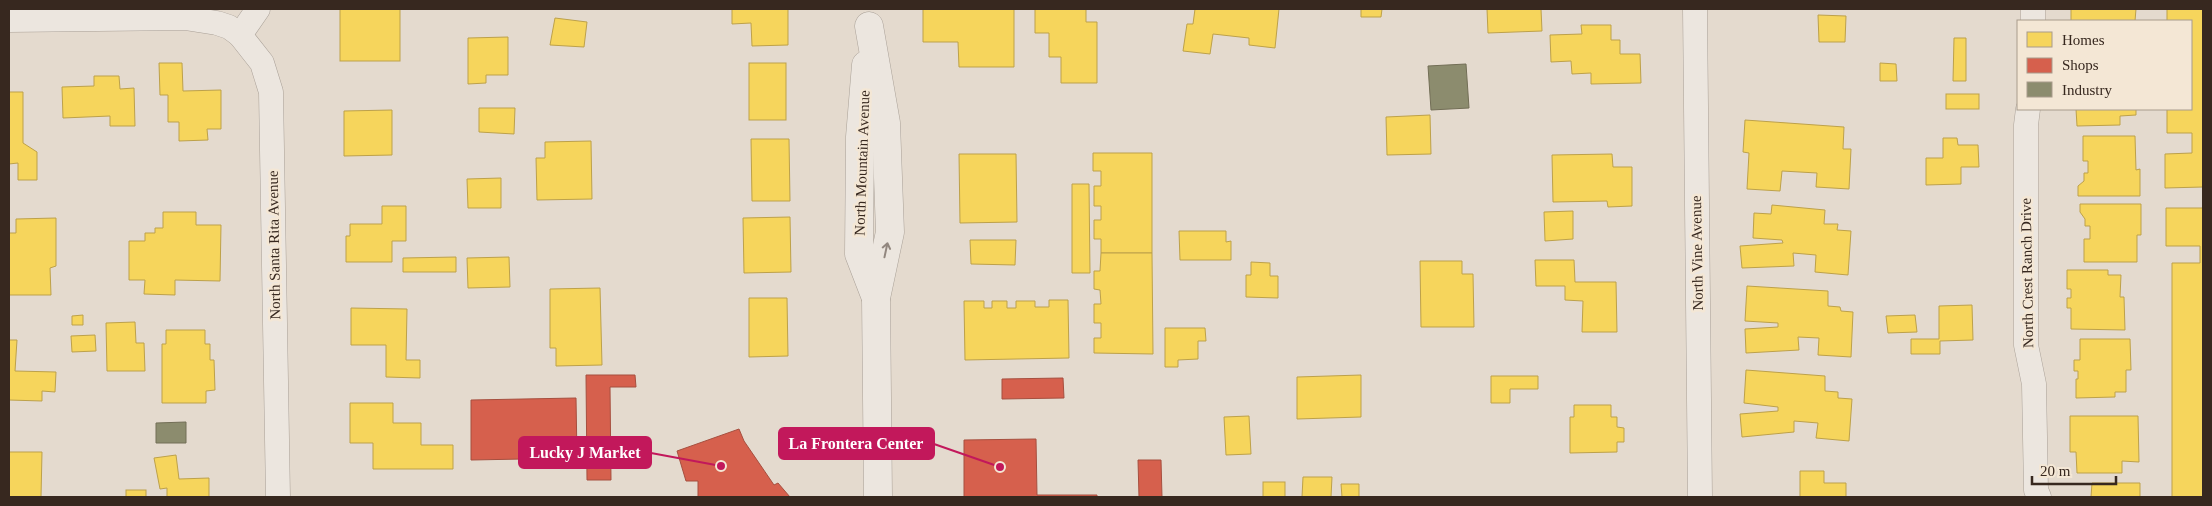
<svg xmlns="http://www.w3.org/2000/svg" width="2212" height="506" viewBox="0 0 2212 506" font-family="'Times New Roman',serif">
  <rect width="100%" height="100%" fill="#e4dace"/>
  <g fill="#f6d55c" stroke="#bda14a">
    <rect x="340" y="9" width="60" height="52"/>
    <polygon points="732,9 788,9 788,45 752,46 751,23 732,24"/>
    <polygon points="923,9 1014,9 1014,67 959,67 958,42 923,42"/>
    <polygon points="1035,9 1086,9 1086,22 1097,22 1097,83 1061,83 1061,57 1049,57 1049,33 1035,33"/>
    <polygon points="1195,9 1279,9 1275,48 1249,45 1249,38 1213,34 1210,54 1183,51 1187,24 1193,24"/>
    <polygon points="1361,9 1382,9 1381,17 1361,17"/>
    <polygon points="1487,9 1541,9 1542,31 1488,33"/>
    <polygon points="2071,9 2136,9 2135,21 2071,21"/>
    <polygon points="2167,9 2203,9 2203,187 2165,188 2165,154 2192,153 2192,133 2167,133 2167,109 2191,109 2191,21 2167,21"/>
    <polygon points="1818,15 1846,16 1845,42 1819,42"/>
    <polygon points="555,18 587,22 584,47 550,45"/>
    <polygon points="1581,25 1611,25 1611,40 1620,40 1620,54 1640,54 1641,83 1591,84 1591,73 1572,74 1571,61 1551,62 1550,35 1582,34"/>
    <polygon points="508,37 508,75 486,75 486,83 468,84 468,38"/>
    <polygon points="1954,38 1966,38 1966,81 1953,81"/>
    <polygon points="159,63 182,63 183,91 221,90 221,129 207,129 208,140 179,141 179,122 168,122 168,95 160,95"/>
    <rect x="749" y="63" width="37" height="57"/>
    <polygon points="1880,63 1896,64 1897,81 1880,81"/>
    <polygon points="94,76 119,76 120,89 134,88 135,126 110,126 110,116 63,118 62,87 94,86"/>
    <polygon points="9,92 23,92 23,143 37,152 37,180 18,180 18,163 9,164"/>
    <rect x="1946" y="94" width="33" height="15"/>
    <polygon points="479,108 515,108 514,134 479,132"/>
    <polygon points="2076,109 2136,109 2136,115 2120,116 2120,125 2077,126"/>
    <polygon points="392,110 392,155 344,156 344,111"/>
    <polygon points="1430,115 1431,154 1387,155 1386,117"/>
    <polygon points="1745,120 1844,127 1843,149 1851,149 1849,189 1816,187 1817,173 1782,171 1780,191 1747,189 1749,153 1743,152"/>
    <polygon points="2083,136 2135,136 2136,170 2140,169 2140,196 2078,196 2078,186 2084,181 2084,173 2088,173 2088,161 2083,161"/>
    <polygon points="1943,138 1957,138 1958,145 1978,145 1979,167 1961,167 1961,184 1926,185 1926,158 1943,158"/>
    <polygon points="751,139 789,139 790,201 752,201"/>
    <polygon points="591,141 592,199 537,200 536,158 545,158 545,142"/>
    <polygon points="1093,153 1152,153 1152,253 1101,253 1101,239 1094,239 1094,220 1101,220 1101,206 1094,206 1094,186 1101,186 1101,171 1093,171"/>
    <polygon points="959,154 1016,154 1017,222 960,223"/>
    <polygon points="1612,154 1613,167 1632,167 1632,206 1608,207 1607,201 1553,202 1552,155"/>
    <polygon points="501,178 501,208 468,208 467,179"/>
    <polygon points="1072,184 1089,184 1090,273 1072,273"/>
    <polygon points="2080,204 2141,204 2141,235 2137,235 2137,262 2084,262 2084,239 2090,239 2090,226 2085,226 2085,219 2080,212"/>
    <polygon points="1772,205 1825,210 1824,224 1838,224 1837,230 1851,231 1848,275 1815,272 1816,255 1793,253 1794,266 1742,268 1740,246 1783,243 1782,240 1753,238 1754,213 1771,214"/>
    <polygon points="382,206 406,206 406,241 392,241 392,262 346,262 346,236 350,236 350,224 382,224"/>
    <polygon points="2166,208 2203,208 2203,497 2172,497 2172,263 2200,263 2200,246 2166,246"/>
    <polygon points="1573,211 1573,239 1545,241 1544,212"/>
    <polygon points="163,212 196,212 196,225 221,225 220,281 175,280 175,295 144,294 145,280 129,280 129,241 145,241 145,233 155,233 155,228 163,228"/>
    <polygon points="790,217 791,272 744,273 743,218"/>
    <polygon points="56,218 56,266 50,268 51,295 9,295 9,233 16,233 16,219"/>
    <polygon points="1179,231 1226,231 1226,242 1231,241 1231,260 1180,260"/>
    <polygon points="970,240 1016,240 1015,265 971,264"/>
    <polygon points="1101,253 1152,253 1153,354 1094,353 1094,338 1101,338 1101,323 1094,323 1094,304 1101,304 1100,290 1094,289 1094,271 1100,271"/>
    <polygon points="456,257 456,272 403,272 403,258"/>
    <polygon points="509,257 510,287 468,288 467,258"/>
    <polygon points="1535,260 1574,260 1575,282 1616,282 1617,332 1582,332 1583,301 1565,300 1565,286 1536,286"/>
    <polygon points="1420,261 1462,261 1462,274 1473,274 1474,327 1421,327"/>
    <polygon points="1251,262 1270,263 1270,276 1278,276 1278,298 1246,297 1246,275 1251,275"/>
    <polygon points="2067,270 2108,270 2108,275 2121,275 2120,297 2124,297 2125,330 2071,329 2071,308 2067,308 2067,298 2071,298 2071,289 2067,289"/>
    <polygon points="1747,286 1828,291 1828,306 1840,307 1841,311 1853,312 1851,357 1818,355 1819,338 1798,337 1799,350 1746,353 1745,329 1778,327 1778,323 1745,321"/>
    <polygon points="600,288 602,365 556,366 556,348 550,348 550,289"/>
    <polygon points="749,298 787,298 788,356 749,357"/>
    <polygon points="1049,300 1068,300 1069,358 965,360 964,301 984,301 984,308 992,308 992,301 1007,301 1007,308 1016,308 1016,301 1035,301 1035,307 1049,307"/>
    <polygon points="1972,305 1973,340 1940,341 1940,354 1911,354 1911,339 1939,339 1939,306"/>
    <polygon points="351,308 407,309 406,360 420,360 420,378 386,377 386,345 351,345"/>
    <polygon points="83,315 83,325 72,325 72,316"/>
    <polygon points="1915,315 1917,332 1888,333 1886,316"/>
    <polygon points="135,322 136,343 144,343 145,371 107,371 106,323"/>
    <polygon points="1165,328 1205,328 1206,341 1198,341 1198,359 1178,360 1178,367 1165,367"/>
    <polygon points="166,330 205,330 205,344 210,344 210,360 214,360 215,390 206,391 206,403 162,403 162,344 166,344"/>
    <polygon points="95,335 96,351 72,352 71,336"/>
    <polygon points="2080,339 2130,339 2131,370 2126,370 2126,392 2115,392 2115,397 2076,398 2076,379 2078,379 2078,371 2074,371 2074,360 2080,360"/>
    <polygon points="9,340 17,340 15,371 56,372 55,392 42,391 42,401 9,400"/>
    <polygon points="1746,370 1825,376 1825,391 1838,392 1838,398 1852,399 1849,441 1816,438 1818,423 1794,421 1794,432 1742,437 1740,414 1778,411 1778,407 1744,403"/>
    <polygon points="1361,375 1361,417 1297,419 1297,377"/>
    <polygon points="1491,376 1538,376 1538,389 1510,389 1510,403 1491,403"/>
    <polygon points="350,403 393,403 393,423 421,423 421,445 453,445 453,469 373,469 373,443 350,443"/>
    <polygon points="1574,405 1611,405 1611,417 1617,417 1617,427 1624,428 1624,442 1617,442 1617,452 1570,453 1570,417 1574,417"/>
    <polygon points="1249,416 1251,454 1226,455 1224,417"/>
    <polygon points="2070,416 2138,416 2139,462 2122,461 2122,473 2077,473 2076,452 2070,452"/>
    <polygon points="9,452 42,452 41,497 9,497"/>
    <polygon points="176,455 179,479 209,478 209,497 167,497 167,488 160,489 154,458"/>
    <polygon points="1800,471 1824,471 1824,483 1846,483 1846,497 1800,497"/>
    <polygon points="1303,477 1332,477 1331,497 1302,497"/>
    <rect x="1263" y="482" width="22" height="15"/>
    <polygon points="2092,483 2140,483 2140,497 2091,497"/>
    <polygon points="1341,484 1359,484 1359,497 1342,497"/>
    <rect x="126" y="490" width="20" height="7"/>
  </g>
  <g fill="#d6604d" stroke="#a64f3f">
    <polygon points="586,375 635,375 636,387 610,387 611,480 587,480"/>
    <polygon points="1063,378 1064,398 1002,399 1002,379"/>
    <polygon points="576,398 577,458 471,460 471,400"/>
    <polygon points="739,429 744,441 774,485 778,483 790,497 698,497 698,481 686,481 677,451"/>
    <polygon points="1036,439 1037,495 1097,495 1097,497 964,497 964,440"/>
    <polygon points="1138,460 1161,460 1162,497 1139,497"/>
  </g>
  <g fill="#8c8c6e" stroke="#726e56">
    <polygon points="1466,64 1469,108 1431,110 1428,66"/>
    <polygon points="186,422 186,443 156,443 156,423"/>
  </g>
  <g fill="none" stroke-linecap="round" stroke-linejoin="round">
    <defs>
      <g id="minor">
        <polyline points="258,9 240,35 262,63 271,92 278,497"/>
        <polyline points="1695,9 1700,497"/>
        <polyline points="2033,9 2033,21"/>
        <polyline points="9,20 185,18 217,23 229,27 240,35"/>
        <polyline points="2028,109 2026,125 2026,345 2034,384 2036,490 2039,497"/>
      </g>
      <g id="tertiary">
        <polyline points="869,26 886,123 890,232 876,298 878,497"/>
        <polyline points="866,65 860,137 859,254 876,298"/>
      </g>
    </defs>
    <use href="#minor" stroke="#a9a097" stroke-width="25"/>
    <use href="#tertiary" stroke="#a9a097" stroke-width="29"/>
    <use href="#minor" stroke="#ece6df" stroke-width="24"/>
    <use href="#tertiary" stroke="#ece6df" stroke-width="28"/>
  </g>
  <defs><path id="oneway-shaft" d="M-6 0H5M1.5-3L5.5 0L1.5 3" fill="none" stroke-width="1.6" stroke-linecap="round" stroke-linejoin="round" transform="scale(1.25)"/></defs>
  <use stroke="#92877f" href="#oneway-shaft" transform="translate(886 250) rotate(-78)"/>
  <g text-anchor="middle" stroke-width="5" stroke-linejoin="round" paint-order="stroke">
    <g font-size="15" fill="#37281f" stroke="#f4e7d5">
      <text transform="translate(862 163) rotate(-88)" y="5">North Mountain Avenue</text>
      <text transform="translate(274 245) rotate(-91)" y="5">North Santa Rita Avenue</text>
      <text transform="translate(1697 253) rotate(-91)" y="5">North Vine Avenue</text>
      <text transform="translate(2027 273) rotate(-91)" y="5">North Crest Ranch Drive</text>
    </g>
  </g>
  <path fill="none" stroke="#c2185b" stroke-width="2" d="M1000 467L934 444M721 466L651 453"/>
  <g fill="#c2185b" stroke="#f4e7d5" stroke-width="2">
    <circle cx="1000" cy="467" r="5"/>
    <circle cx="721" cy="466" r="5"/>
  </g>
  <g fill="#c2185b" stroke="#c2185b" stroke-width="2">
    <rect x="779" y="428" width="155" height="31" rx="5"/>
    <rect x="519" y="437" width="132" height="31" rx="5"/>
  </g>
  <g font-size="16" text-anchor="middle" font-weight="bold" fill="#fff">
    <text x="856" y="449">La Frontera Center</text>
    <text x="585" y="458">Lucky J Market</text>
  </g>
  <rect width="2212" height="506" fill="none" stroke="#37281f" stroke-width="20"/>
  <rect x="2017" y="20" width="175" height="90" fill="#f4e7d5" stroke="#a89b8c"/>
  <rect x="2027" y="32" width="25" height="15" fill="#f6d55c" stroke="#a89b8c"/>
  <text x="2062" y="45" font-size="15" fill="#37281f">Homes</text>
  <rect x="2027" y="58" width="25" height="15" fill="#d6604d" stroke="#a89b8c"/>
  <text x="2062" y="70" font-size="15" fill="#37281f">Shops</text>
  <rect x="2027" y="82" width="25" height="15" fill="#8c8c6e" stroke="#a89b8c"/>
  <text x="2062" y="95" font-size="15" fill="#37281f">Industry</text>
  <path d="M2032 476v8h84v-8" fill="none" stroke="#37281f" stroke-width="2.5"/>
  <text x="2040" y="476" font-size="15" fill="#37281f" stroke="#f4e7d5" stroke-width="4" paint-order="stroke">20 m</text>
</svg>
